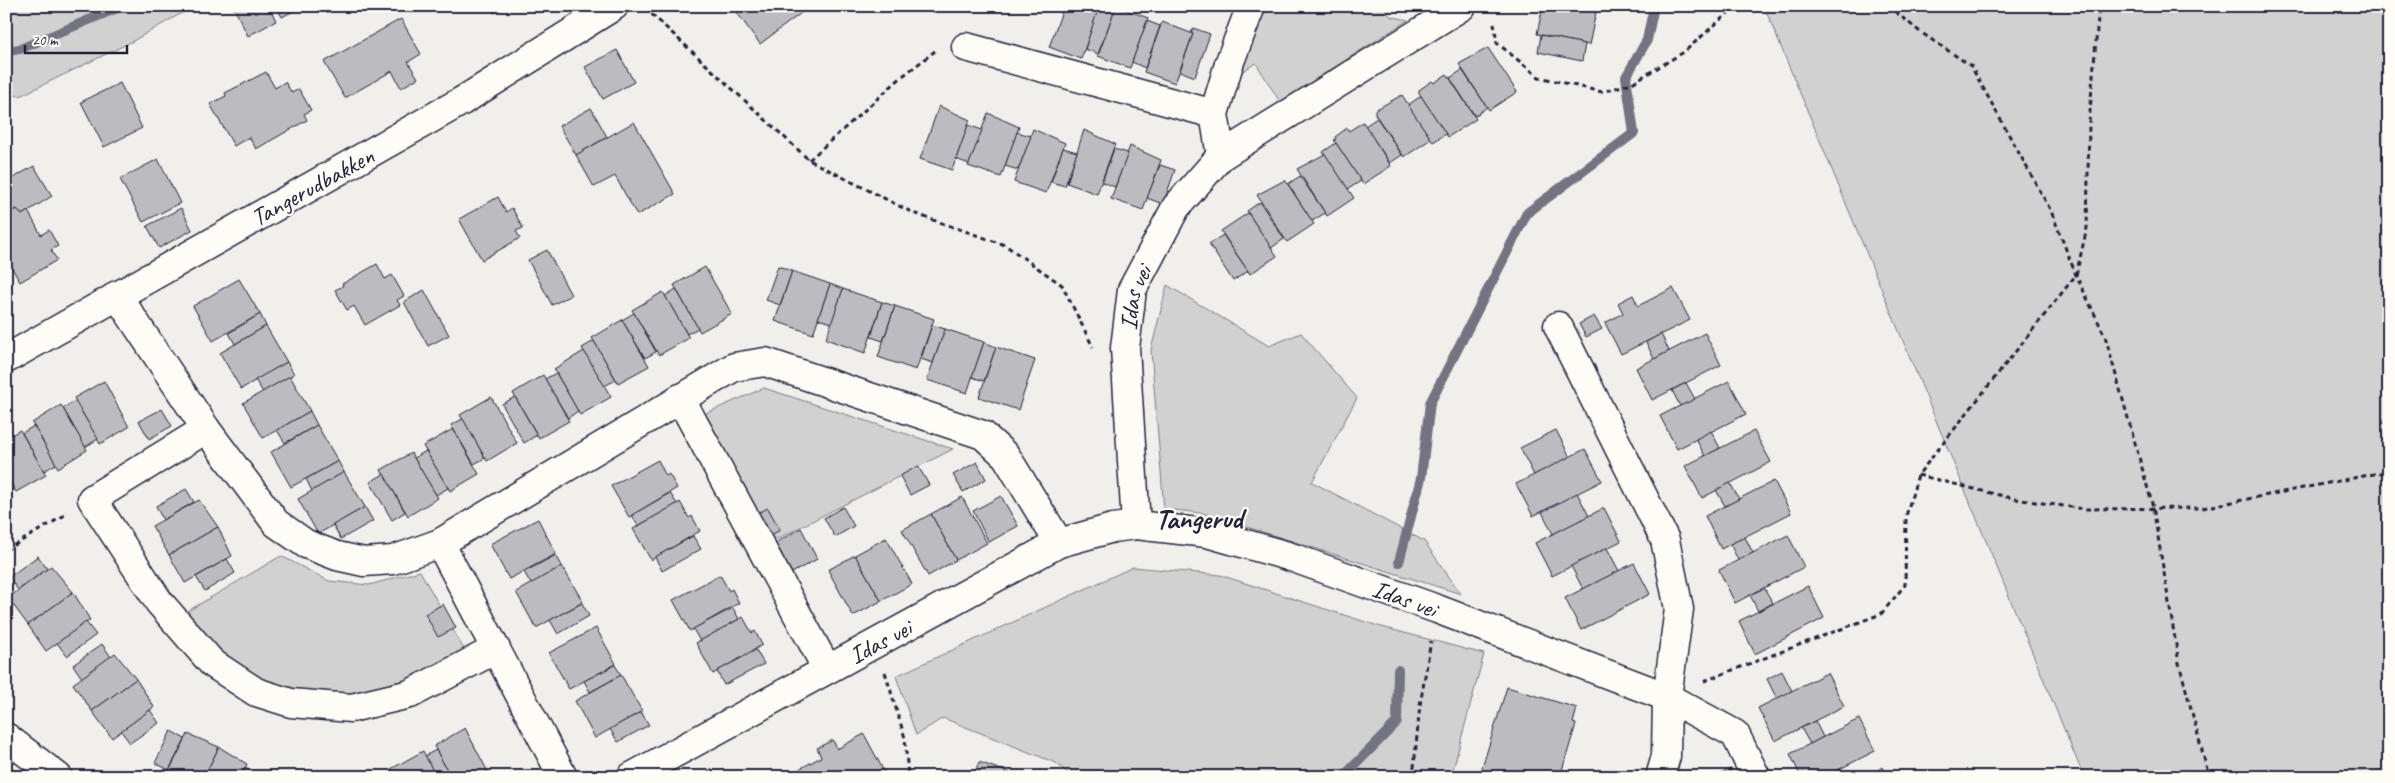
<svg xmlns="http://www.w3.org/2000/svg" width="2395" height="783" viewBox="0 0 2395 783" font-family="Caveat,sans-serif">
  <rect width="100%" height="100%" fill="#f0efec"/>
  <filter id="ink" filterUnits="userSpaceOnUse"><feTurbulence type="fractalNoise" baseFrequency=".02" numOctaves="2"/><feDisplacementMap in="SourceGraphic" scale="10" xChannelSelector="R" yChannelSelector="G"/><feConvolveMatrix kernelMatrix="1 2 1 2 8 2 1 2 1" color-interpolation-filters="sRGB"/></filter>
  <g filter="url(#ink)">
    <g fill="#d2d1d1" stroke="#7a7a86">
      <polygon points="6,6 194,6 133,41 20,96 6,94"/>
      <polygon points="1263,6 1384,6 1390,16 1408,20 1280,102 1256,63 1238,74"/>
      <polygon points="1764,6 2389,6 2389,777 2084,777"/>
      <polygon points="1167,285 1269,346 1301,333 1357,398 1312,482 1424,541 1461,594 1202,513 1164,509 1151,350"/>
      <polygon points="764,388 953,449 771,542 702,415"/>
      <polygon points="281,556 329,581 369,585 420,571 466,653 406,685 350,699 291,693 256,681 217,657 181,615"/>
      <polygon points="1133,567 1220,575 1378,626 1484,654 1451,777 1072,777 1056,763 943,718 916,735 896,676"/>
    </g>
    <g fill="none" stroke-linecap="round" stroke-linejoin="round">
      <g stroke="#737381" stroke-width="10">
        <polyline points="6,51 20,49 122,6"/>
        <polyline points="1399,562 1421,478 1430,403 1527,213 1634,133 1626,77 1647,40 1654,6"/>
        <polyline points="1343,777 1397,722 1398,670"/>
      </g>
    </g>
    <g fill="#bcbcc0" stroke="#22223b">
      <polygon points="233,6 269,6 276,21 248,36"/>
      <polygon points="276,6 303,6 282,17"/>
      <polygon points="490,6 506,6 494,13"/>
      <polygon points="732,6 809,6 809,7 760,44"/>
      <polygon points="1064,6 1093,6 1099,9 1081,59 1049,47"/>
      <polygon points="1099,6 1114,12 1098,54 1085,49"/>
      <polygon points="1116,6 1148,18 1130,68 1098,56"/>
      <polygon points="1543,6 1568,6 1596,12 1589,45 1537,34"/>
      <polygon points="1568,6 1593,6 1592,11"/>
      <polygon points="401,19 421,54 408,62 418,78 401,88 392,71 345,98 324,62"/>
      <polygon points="1147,21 1160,26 1145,68 1132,62"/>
      <polygon points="1162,22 1193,34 1175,83 1144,72"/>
      <polygon points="1193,28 1210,34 1195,77 1180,71 1193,34 1191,33"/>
      <polygon points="1541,35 1585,44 1582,61 1538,52"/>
      <polygon points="1488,48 1517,92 1489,110 1459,64"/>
      <polygon points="617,50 634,82 603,99 585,67"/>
      <polygon points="1462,70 1487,107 1475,116 1450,78"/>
      <polygon points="266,72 275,88 285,82 292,93 299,89 311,110 304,114 307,120 256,149 249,137 234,146 210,104 226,96 225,93"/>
      <polygon points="1447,74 1476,119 1448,137 1419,93 1419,90 1432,81 1434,83"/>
      <polygon points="120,83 142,128 104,147 81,102"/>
      <polygon points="1402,95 1431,139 1404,157 1375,114 1375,110"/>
      <polygon points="1421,96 1446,134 1433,142 1408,105"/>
      <polygon points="939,106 970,120 952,170 920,159"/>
      <polygon points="591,108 607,137 576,155 559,126"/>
      <polygon points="988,113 1019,127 1001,177 968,166"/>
      <polygon points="1377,118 1402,155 1390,163 1365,126"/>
      <polygon points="634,122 675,194 637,215 615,176 594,187 576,155"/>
      <polygon points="1363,122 1391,166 1363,184 1334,140 1336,139 1335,137 1347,128 1349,131"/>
      <polygon points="968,125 982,130 969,164 956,159"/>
      <polygon points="1033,129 1065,143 1046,193 1014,182"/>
      <polygon points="1084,130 1115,144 1097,194 1067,183"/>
      <polygon points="1017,132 1031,136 1018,170 1005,166"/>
      <polygon points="1336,143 1361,181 1348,189 1323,152"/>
      <polygon points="1130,146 1161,160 1143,210 1111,199"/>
      <polygon points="1063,148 1077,152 1065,186 1051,182"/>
      <polygon points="1114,149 1128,153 1115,187 1102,182"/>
      <polygon points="1325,154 1354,198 1327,216 1297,169"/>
      <polygon points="158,159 180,203 143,222 120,179"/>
      <polygon points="1160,165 1175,170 1163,204 1147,198"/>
      <polygon points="34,166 52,196 22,215 17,209 7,215 6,182"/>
      <polygon points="1300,176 1325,213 1312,221 1288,184"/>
      <polygon points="1285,180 1314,224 1287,242 1257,195"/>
      <polygon points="498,197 506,212 512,208 523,228 516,231 520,238 482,260 459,219"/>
      <polygon points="1260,202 1284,239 1271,248 1247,211"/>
      <polygon points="181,208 192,230 159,248 147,226"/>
      <polygon points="17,209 22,215 28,211 41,235 49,230 58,246 51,250 57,260 20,282 6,258 6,215"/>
      <polygon points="1248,213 1277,256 1250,274 1221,231"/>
      <polygon points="1223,235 1248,271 1233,281 1209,244"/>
      <polygon points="547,250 571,295 552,305 528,260"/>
      <polygon points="377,264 385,279 392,275 404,296 397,300 400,305 365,325 354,306 347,310 335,290 343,286 342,284"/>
      <polygon points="778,266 792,271 780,305 766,300"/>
      <polygon points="705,267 732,314 700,332 674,285"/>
      <polygon points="792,271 830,284 813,334 775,321"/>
      <polygon points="239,279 260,314 213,341 193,306"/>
      <polygon points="830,284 843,289 832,323 818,319"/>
      <polygon points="1673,288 1690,320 1621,354 1605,323 1623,313 1618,303 1633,295 1638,306"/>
      <polygon points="676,289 698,328 687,334 665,296"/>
      <polygon points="843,289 882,302 865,353 826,339"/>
      <polygon points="424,290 449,335 428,346 404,302"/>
      <polygon points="663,292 689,338 659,355 632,310"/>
      <polygon points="882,302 895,306 883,341 871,337"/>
      <polygon points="895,306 934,319 916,370 878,357"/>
      <polygon points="634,313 656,352 645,358 622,320"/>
      <polygon points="260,314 266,326 235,344 229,333"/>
      <polygon points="1594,316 1602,329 1586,337 1579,324"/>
      <polygon points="622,320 649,366 618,383 592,338"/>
      <polygon points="932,325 945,329 933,363 921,359"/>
      <polygon points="266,326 287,362 241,389 220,353"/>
      <polygon points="945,329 984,342 967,393 927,380"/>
      <polygon points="1705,333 1721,365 1652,400 1636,368"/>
      <polygon points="1661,334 1669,351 1654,359 1646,342"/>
      <polygon points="594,341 616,380 604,386 582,348"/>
      <polygon points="984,342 996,347 984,381 972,377"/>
      <polygon points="996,347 1035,360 1018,410 979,397"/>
      <polygon points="584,351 611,397 580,415 554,369"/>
      <polygon points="287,362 294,374 263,392 255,380"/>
      <polygon points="556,373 578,411 568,418 545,379"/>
      <polygon points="543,375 569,421 539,438 513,393"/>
      <polygon points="290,376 310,411 263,438 243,403"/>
      <polygon points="104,381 129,427 100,444 74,398"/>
      <polygon points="1729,381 1746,414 1677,449 1660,416"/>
      <polygon points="1686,383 1695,399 1680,406 1672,390"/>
      <polygon points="491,397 517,443 487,461 460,415"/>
      <polygon points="515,397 537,435 524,443 502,404"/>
      <polygon points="75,401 98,439 85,447 63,408"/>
      <polygon points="61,405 87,450 58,468 32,423"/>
      <polygon points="162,409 172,426 149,439 139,421"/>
      <polygon points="310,411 317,425 285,443 277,430"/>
      <polygon points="463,419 485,458 474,464 451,425"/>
      <polygon points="317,425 338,461 291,487 271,452"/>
      <polygon points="34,426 56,464 44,471 22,433"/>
      <polygon points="453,429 479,474 450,491 423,446"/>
      <polygon points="20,430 46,475 16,492 6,475 6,438"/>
      <polygon points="1556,430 1570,457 1534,475 1520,448"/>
      <polygon points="1711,431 1720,448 1705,456 1696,439"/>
      <polygon points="1754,431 1771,462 1702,498 1685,466"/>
      <polygon points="1585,449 1602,481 1533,516 1516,484"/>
      <polygon points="426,451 448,488 436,495 414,458"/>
      <polygon points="411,453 438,498 408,516 381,470"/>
      <polygon points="658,460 666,476 669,474 677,488 629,517 611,486"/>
      <polygon points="338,461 344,472 312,491 306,479"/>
      <polygon points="977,462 986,479 963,492 953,475"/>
      <polygon points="918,466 929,485 910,495 900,476"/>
      <polygon points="344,472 365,507 318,534 298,499"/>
      <polygon points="384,474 405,512 392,520 370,482"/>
      <polygon points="6,475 14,489 6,493"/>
      <polygon points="1774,481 1791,513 1721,549 1705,516"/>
      <polygon points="1730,483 1739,499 1725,506 1716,490"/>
      <polygon points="186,489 194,502 163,520 156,506"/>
      <polygon points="670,493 677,504 638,526 632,515"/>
      <polygon points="1577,493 1589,516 1553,534 1542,512"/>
      <polygon points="1001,496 1018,526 989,542 973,511"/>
      <polygon points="962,497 987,543 956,560 931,514"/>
      <polygon points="199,500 218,527 169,555 152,526"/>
      <polygon points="680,502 689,518 692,516 700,531 651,560 633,529"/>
      <polygon points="365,507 373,521 341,539 333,525"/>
      <polygon points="843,507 854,526 835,537 824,518"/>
      <polygon points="768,508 780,530 762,540 749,517"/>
      <polygon points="1604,508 1621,541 1552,576 1535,543"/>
      <polygon points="931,514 956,560 928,576 902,530"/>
      <polygon points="538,519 556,554 509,579 490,544"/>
      <polygon points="218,527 232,556 185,583 169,555"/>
      <polygon points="801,528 817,559 790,574 773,544"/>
      <polygon points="1788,535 1804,567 1735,603 1719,570"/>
      <polygon points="693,536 701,549 662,571 655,557"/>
      <polygon points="1745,537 1753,553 1738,560 1730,544"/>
      <polygon points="886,538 912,584 881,601 855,555"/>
      <polygon points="1607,548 1619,571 1583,589 1571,566"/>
      <polygon points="556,555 562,566 531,584 524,572"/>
      <polygon points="855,555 881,601 853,616 828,570"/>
      <polygon points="38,556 47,569 18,590 9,577"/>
      <polygon points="227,559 235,573 205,591 196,577"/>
      <polygon points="1634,563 1650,594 1581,630 1565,598"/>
      <polygon points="51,566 73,592 28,625 8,598"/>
      <polygon points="562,566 583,602 536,628 516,592"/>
      <polygon points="720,575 729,591 732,589 739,603 690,631 673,600"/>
      <polygon points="1808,586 1824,618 1755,654 1739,621"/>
      <polygon points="1764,588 1773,603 1758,611 1750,595"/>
      <polygon points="73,592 90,620 46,651 28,625"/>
      <polygon points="582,603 589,616 558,634 550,620"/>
      <polygon points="443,604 456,628 438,637 425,614"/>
      <polygon points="733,608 739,619 700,641 693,629"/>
      <polygon points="743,617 752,633 755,631 762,645 713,674 696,643"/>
      <polygon points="86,622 96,635 67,656 57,643"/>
      <polygon points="596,628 616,664 569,689 549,653"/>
      <polygon points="102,644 111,657 82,678 73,665"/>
      <polygon points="756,650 764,664 724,685 717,671"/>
      <polygon points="115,653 136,679 92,711 73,684"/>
      <polygon points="615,665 621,675 590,692 584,681"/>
      <polygon points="1782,671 1792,691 1777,699 1767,679"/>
      <polygon points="1827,673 1844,706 1775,741 1758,708"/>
      <polygon points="621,675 642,711 595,738 575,701"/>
      <polygon points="136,679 154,707 112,738 92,711"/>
      <polygon points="1507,687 1577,708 1573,723 1576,724 1560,777 1499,777 1481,771"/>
      <polygon points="150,710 159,723 130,743 121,731"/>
      <polygon points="641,712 649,725 618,742 610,729"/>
      <polygon points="1859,719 1875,751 1824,777 1801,777 1790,754"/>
      <polygon points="1815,721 1823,737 1810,744 1801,728"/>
      <polygon points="465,728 490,776 488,777 451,777 434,746"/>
      <polygon points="171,731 185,739 169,770 155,763"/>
      <polygon points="188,734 219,747 204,777 166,777"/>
      <polygon points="864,734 887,777 785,777 821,757 817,748 833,740 837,749"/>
      <polygon points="219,747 247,764 241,777 204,777"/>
      <polygon points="436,750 451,777 436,777 425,756"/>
      <polygon points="423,751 436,777 396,777 391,769"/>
      <polygon points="979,762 1021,777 973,777"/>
      <polygon points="1883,767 1888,777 1865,777"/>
      <polygon points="245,768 258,775 257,777 241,777"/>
      <polygon points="1730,769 1733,777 1715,777"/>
      <polygon points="1840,769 1844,777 1825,777 1825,776"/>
      <polygon points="1606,772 1624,777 1604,777"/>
      <polygon points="320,774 320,777 286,777 286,775"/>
      <polygon points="320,774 338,774 337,776 352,777 320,777"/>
    </g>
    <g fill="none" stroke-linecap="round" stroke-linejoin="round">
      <defs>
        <g id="minor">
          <polyline points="966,47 1214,114"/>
          <polyline points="1221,156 1214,114 1229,64 1251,6"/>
          <polyline points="117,295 206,429 276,523 306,544 337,556 364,562 393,560 440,543"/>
          <polyline points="1558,326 1665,540 1679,609 1667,697 1666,756 1660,777"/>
          <polyline points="6,359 462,101 614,6"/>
          <polyline points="680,398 827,669"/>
          <polyline points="206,429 92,499 159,602 212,663 256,692 291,703 351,708 410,694 496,649"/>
          <path id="s1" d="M1136 525 1125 348 1132 290 1176 207 1221 156 1462 6"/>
          <polyline points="6,737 58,777"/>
          <polyline points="563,777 440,543 734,367 765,362 983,435 1006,456 1059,543"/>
          <polyline points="631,777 1059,543 1113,528 1136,525 1207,533 1288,556 1437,609 1667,697 1735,734 1756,777"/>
        </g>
      </defs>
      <use href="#minor" stroke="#22223b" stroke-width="31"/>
      <g stroke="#22223b" stroke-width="3" stroke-dasharray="5 4" stroke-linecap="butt">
        <polyline points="1888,6 1919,31 1971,66 2051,211 2076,275 2105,336 2153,507 2179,663 2209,777"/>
        <polyline points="645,8 809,160 913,213 1005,245 1062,285 1093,347"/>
        <polyline points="1494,23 1497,43 1539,77 1602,92 1632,83 1684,52 1736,6"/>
        <polyline points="809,160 904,75 935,51"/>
        <polyline points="1918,475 2015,499 2084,509 2202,508 2389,471"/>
        <polyline points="6,550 65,515"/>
        <polyline points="885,672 905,738 908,777"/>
        <polyline points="1704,681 1881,614 1905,585 1906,516 1918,475 2076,275 2087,228 2089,122 2099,6"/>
        <polyline points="1413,777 1420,705 1431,641"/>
      </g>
      <use href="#minor" stroke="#fdfcf7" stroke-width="28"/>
    </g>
  </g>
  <g text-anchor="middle" stroke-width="4.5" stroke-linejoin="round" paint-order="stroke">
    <g font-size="25" fill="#22223b" stroke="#fdfcf7">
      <text transform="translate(312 186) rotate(-29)" y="9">Tangerudbakken</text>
      <text dy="9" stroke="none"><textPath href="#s1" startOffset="229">Idas vei</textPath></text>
      <text transform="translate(1405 598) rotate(20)" y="9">Idas vei</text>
      <text transform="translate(880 641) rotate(-28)" y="9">Idas vei</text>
    </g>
    <g font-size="28" font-weight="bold" fill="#22223b" stroke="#fdfcf7">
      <text x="1199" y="528">Tangerud</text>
    </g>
  </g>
  <rect width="2395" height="783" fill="none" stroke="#fdfcf7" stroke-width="25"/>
  <rect x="12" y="12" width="2370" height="758" fill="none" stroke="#22223b" stroke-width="2" filter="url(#ink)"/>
  <path d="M25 45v8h102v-8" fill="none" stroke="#22223b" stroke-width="2.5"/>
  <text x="32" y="45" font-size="15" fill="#22223b" stroke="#fdfcf7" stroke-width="4" paint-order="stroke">20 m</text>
</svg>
